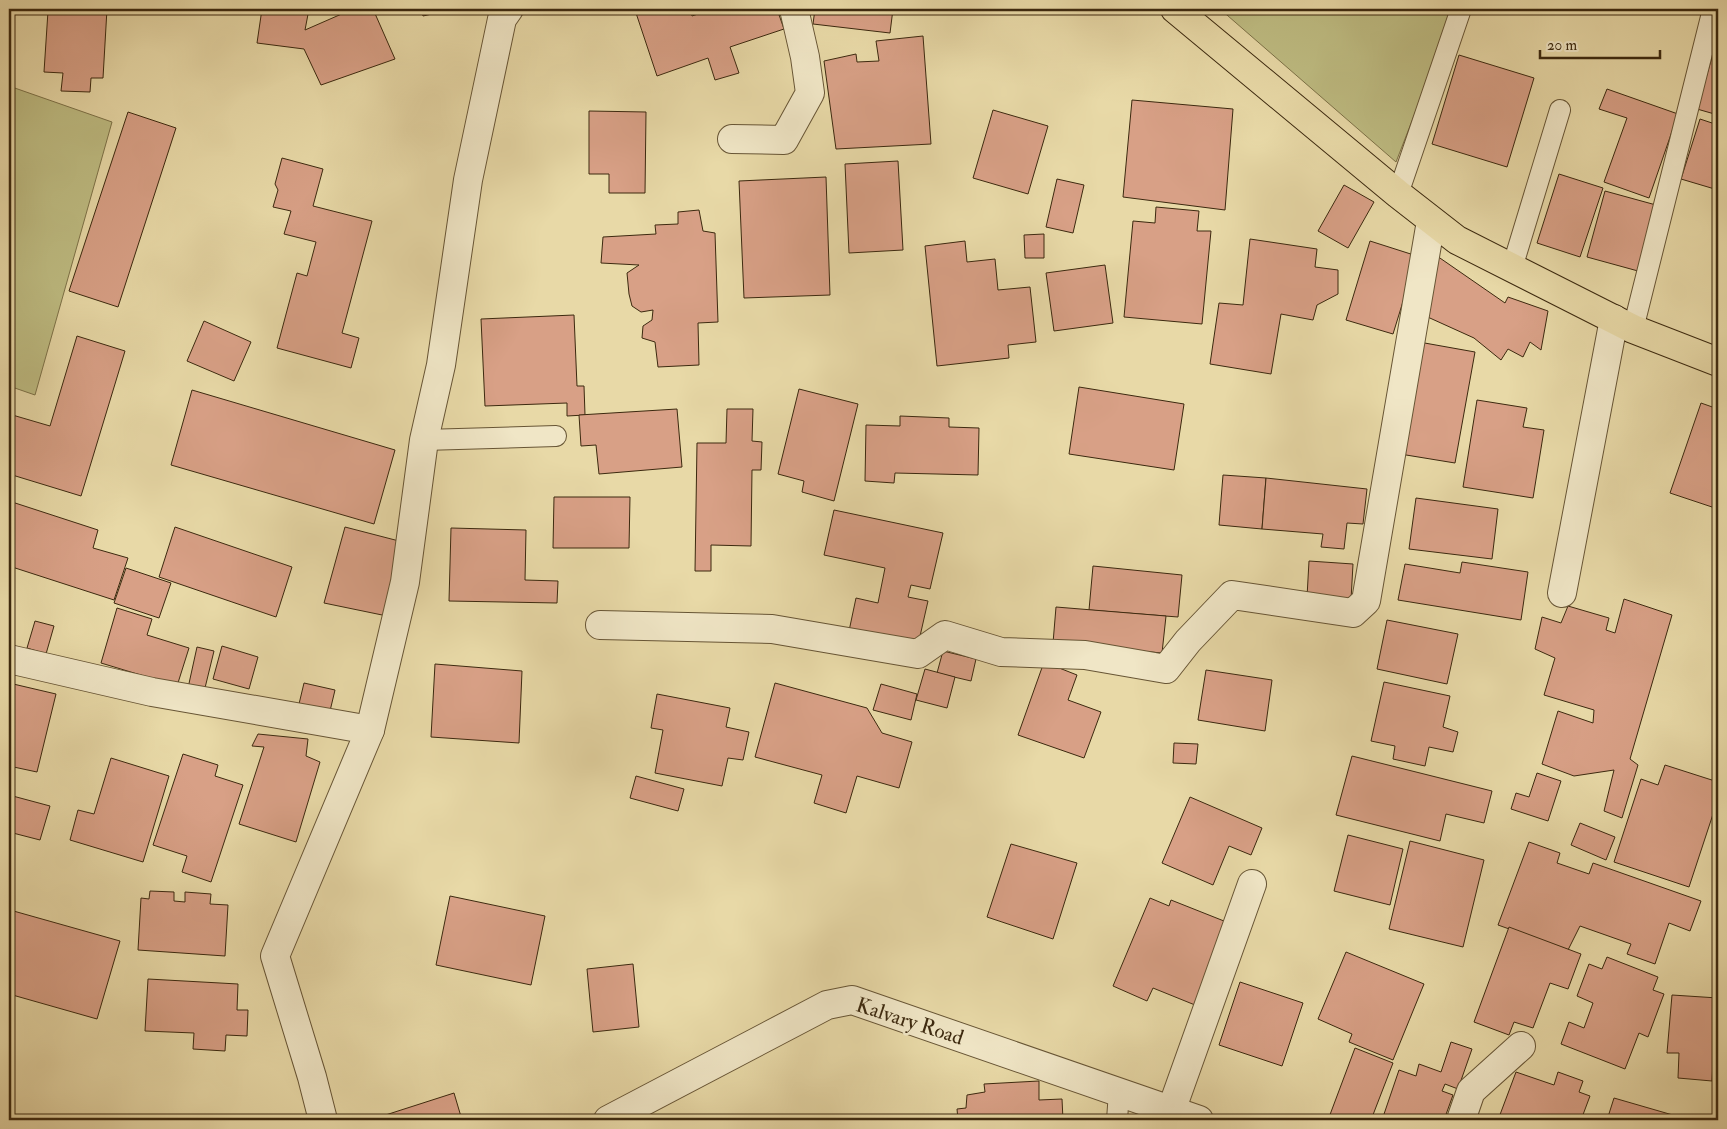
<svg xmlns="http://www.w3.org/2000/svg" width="1727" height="1129" viewBox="0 0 1727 1129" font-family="'IM FELL Double Pica',serif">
  <rect width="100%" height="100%" fill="#e8d9a7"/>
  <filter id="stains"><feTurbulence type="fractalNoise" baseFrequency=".004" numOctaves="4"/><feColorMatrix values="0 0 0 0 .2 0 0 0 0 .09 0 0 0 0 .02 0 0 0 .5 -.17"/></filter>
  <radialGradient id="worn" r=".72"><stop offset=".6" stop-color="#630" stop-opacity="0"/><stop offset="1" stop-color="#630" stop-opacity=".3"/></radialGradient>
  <g fill="#bebc82" stroke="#7d7248">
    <polygon points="1220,9 1468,9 1447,31 1396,162"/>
    <polygon points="9,86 112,122 35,395 9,386"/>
  </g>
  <g fill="#d8a086" stroke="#3c290f">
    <polygon points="37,9 107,9 103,78 91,78 90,92 61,91 63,73 44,72 48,11"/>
    <polygon points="262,9 309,9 305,30 353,9 373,9 395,59 321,85 304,49 257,43"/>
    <polygon points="421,9 454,9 423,16"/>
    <polygon points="638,9 690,9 692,16 713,9 777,9 784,29 730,47 739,73 715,80 708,58 657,76 635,10"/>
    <polygon points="815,9 893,9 890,33 813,24"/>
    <polygon points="923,36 931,144 836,149 824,61 856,54 857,62 879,61 876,41"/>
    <polygon points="1716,43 1718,43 1718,115 1697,109"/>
    <polygon points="1459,55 1534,78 1507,167 1432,144"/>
    <polygon points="1607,89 1678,114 1649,198 1604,182 1627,118 1599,109"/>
    <polygon points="1132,100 1233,109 1225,210 1123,197"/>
    <polygon points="993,110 1048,126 1028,194 973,178"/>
    <polygon points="589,111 646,112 645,193 609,193 609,174 589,174"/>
    <polygon points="128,112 176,128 118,307 69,291"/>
    <polygon points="1700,119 1718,125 1718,190 1681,179"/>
    <polygon points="282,158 323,169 313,206 372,221 342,333 359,338 351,368 277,348 297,273 307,276 316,242 284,234 291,211 273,207 278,190 275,184"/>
    <polygon points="898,161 903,250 849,253 845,164"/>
    <polygon points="1559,174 1603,188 1580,257 1537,243"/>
    <polygon points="826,177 830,295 744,298 739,181"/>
    <polygon points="1057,179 1084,185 1073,233 1046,227"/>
    <polygon points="1344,185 1374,202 1348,248 1318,231"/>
    <polygon points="1605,191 1656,205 1638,271 1587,257"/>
    <polygon points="1156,207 1199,211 1197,231 1211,231 1202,324 1124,317 1133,221 1155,223"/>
    <polygon points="699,210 703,231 715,233 718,322 698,323 699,365 658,367 655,342 642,338 643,326 652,320 653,310 641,312 632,306 629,294 627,273 639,265 601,263 603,237 656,234 655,225 678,224 678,212"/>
    <polygon points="1044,234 1044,258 1025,258 1024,235"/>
    <polygon points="1250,239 1317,249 1315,267 1338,270 1338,294 1317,305 1313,320 1281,314 1271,374 1210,364 1219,303 1243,305"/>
    <polygon points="965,241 967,262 995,259 998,290 1030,287 1036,342 1008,345 1009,358 937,366 925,246"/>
    <polygon points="1370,241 1417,256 1393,334 1346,320"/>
    <polygon points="1437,256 1505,303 1508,297 1548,311 1541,350 1530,342 1523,357 1508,349 1501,360 1474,338 1421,314"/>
    <polygon points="1105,265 1113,323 1054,331 1046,273"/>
    <polygon points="574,315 577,386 584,386 585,415 567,416 567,403 485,406 481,319"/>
    <polygon points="204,321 251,342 234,381 187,361"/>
    <polygon points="77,336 125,351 81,496 9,474 9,414 50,426"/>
    <polygon points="1419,342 1475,352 1455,463 1400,454"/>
    <polygon points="1079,387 1184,404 1174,470 1069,454"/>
    <polygon points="799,389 858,404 834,501 802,492 804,481 778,474"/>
    <polygon points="192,390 395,450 374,524 171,465"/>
    <polygon points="1477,400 1527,408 1523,427 1544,430 1533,498 1463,487"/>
    <polygon points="1701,403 1718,409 1718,509 1670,493"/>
    <polygon points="677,409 682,467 599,474 596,445 581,446 579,415"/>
    <polygon points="727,409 753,409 752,441 762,442 761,470 752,470 751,546 711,545 711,571 695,571 697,443 726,443"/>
    <polygon points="900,416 949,418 949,427 979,428 978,475 895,473 894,483 865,481 866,425 900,426"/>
    <polygon points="1223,475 1266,478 1262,529 1219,525"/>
    <polygon points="1266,478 1367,489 1363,524 1347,523 1344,549 1321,547 1323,534 1262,529"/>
    <polygon points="554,497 630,497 629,548 553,548"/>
    <polygon points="1416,498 1498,509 1492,559 1409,549"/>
    <polygon points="9,501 98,530 93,548 128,558 114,600 9,566"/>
    <polygon points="834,510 943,533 930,589 911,585 908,597 928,601 918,645 849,631 856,598 878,603 885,568 824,555"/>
    <polygon points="175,527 292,567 276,617 159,577"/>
    <polygon points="345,527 399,541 387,616 324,603"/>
    <polygon points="451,528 526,530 525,580 558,581 557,603 449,601"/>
    <polygon points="1309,561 1353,564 1351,600 1307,597"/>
    <polygon points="1462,562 1528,572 1521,620 1398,600 1405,564 1460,573"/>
    <polygon points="1093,566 1182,575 1178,617 1089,610"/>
    <polygon points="126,568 171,583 159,618 114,603"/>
    <polygon points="1624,599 1672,615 1630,759 1638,765 1622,818 1604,811 1614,770 1574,776 1542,764 1558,711 1593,723 1594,710 1544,695 1555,658 1535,649 1542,617 1561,623 1568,606 1609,618 1606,630 1615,633"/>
    <polygon points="1056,607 1166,616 1162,653 1053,643"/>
    <polygon points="117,608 152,619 147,635 189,648 177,686 101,663"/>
    <polygon points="1387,620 1458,634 1447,684 1377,669"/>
    <polygon points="35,621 54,626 46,654 27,648"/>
    <polygon points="222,646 258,657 249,689 213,679"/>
    <polygon points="197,647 214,651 204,692 188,688"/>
    <polygon points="943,651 976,659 971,681 937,673"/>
    <polygon points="1044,662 1077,675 1068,700 1101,712 1084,758 1018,735"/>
    <polygon points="435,664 522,671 519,743 431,737"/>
    <polygon points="925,669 955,677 947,708 916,700"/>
    <polygon points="1206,670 1272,680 1265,731 1198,720"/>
    <polygon points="1384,682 1450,696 1443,727 1458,732 1453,752 1429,747 1425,766 1393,759 1395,746 1371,741"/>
    <polygon points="9,683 56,694 37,772 9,766"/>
    <polygon points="304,683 335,690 330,711 299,704"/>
    <polygon points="775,683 867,708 882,733 912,742 899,788 857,776 846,813 814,803 822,775 755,757"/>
    <polygon points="881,684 917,694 911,720 873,710"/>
    <polygon points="657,694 730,708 726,727 749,732 743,760 728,758 722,786 655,773 663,730 651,728"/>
    <polygon points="258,734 308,739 306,756 320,762 296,842 239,824 264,747 252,746"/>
    <polygon points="1174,743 1198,744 1196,764 1173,763"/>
    <polygon points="183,754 218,765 215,776 243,785 211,882 182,872 187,856 153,845"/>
    <polygon points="1352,756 1492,791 1484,823 1446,814 1440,841 1336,815"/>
    <polygon points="111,758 169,776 143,862 70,840 78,810 94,814"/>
    <polygon points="1665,765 1718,782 1718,799 1689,887 1614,862 1641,779 1658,785"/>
    <polygon points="1537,773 1561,781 1548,821 1511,809 1516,793 1529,797"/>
    <polygon points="636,776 684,789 678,811 630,798"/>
    <polygon points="9,795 50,806 40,840 9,832"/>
    <polygon points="1190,797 1262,828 1251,855 1229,846 1213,885 1162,863"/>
    <polygon points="1580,823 1615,837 1606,860 1571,845"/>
    <polygon points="1348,835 1403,849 1390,905 1334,891"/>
    <polygon points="1410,841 1484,860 1463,947 1389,929"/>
    <polygon points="1529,842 1560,853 1557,863 1589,874 1593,863 1701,901 1690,931 1669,923 1655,964 1627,954 1631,944 1580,926 1568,950 1498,925"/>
    <polygon points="1011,844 1077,863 1053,939 987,917"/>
    <polygon points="150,891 174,892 174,901 185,902 185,892 211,894 210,904 228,905 225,956 138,950 141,898 149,899"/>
    <polygon points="450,896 545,916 531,985 436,965"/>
    <polygon points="1150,898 1169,906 1171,900 1229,923 1195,1005 1153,988 1147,1001 1113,986"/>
    <polygon points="10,910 120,941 97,1019 9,994"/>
    <polygon points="1509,927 1581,954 1568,989 1550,983 1533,1028 1514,1022 1509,1035 1474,1022"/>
    <polygon points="1346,952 1424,984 1393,1060 1349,1042 1352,1034 1318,1019"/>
    <polygon points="1607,957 1658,977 1653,990 1664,994 1648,1037 1639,1033 1625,1069 1561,1044 1569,1022 1584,1028 1593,1003 1577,996 1589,964 1602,969"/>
    <polygon points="633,964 639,1027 593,1032 587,969"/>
    <polygon points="148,979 238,984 237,1010 248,1010 247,1036 226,1035 225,1051 193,1049 194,1033 145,1031"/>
    <polygon points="1240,982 1303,1003 1282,1066 1219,1045"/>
    <polygon points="1672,995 1718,998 1718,1061 1713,1061 1712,1081 1678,1078 1679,1053 1667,1053"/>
    <polygon points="1451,1042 1472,1049 1458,1089 1445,1084 1442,1091 1453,1095 1444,1120 1382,1120 1399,1070 1416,1076 1419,1064 1441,1072"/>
    <polygon points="1355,1048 1393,1063 1371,1120 1328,1120"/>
    <polygon points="1516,1072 1554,1085 1558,1072 1583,1081 1579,1092 1590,1096 1581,1120 1498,1120"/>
    <polygon points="1039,1081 1039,1100 1062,1099 1063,1120 958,1120 957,1109 966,1108 967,1095 985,1092 984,1084"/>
    <polygon points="454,1093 462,1120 370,1120"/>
    <polygon points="1614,1098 1690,1120 1607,1120"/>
    <polygon points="942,1117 943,1120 878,1120"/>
  </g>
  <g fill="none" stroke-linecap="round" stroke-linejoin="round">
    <defs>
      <g id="lane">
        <polyline points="1398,194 1461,9"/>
        <polyline points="1512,268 1560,110"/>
        <polyline points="1633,329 1713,9"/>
        <polyline points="424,440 556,436"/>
        <polyline points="1117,1120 1119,1092"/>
      </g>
      <g id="street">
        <polyline points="732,139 784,140 810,93 805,57 794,9"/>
        <polyline points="1562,593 1614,319"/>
        <polyline points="600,625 772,629 918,654 945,635 1001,652 1085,655 1166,669 1188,641 1232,595 1353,613 1366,601 1431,221"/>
        <polyline points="9,659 152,692 370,730"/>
        <polyline points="1171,1111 1252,884"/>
        <polyline points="323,1120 312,1077 275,956 370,730 405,582 424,440 441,365 468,180 502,19 509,9"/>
        <polyline points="608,1120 827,1005 852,1000 1199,1120"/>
        <polyline points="1461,1120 1471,1091 1521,1046"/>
      </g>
      <polyline id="primary" points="1175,9 1398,194 1457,240 1633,329 1718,362"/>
    </defs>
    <use href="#lane" stroke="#675535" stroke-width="22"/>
    <use href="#street" stroke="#675535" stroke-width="30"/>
    <use href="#primary" stroke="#3c290f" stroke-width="30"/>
    <use href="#lane" stroke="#f0e6c6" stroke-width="20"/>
    <use href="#street" stroke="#f0e6c6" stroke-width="28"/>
    <use href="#primary" stroke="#e8d9a7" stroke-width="28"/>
  </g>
  <g text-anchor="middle" stroke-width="5" stroke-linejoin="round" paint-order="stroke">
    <g font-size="21" fill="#3c290f" stroke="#f0e6c6">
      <text transform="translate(910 1021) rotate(18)" y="7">Kalvary Road</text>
    </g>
  </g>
  <rect width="1727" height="1129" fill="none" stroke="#e8d9a7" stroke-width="30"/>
  <rect x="10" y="10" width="1707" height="1109" fill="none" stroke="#3c290f" stroke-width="2.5"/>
  <rect x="15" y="15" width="1697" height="1099" fill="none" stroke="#3c290f"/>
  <path d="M1540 50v8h120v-8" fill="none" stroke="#3c290f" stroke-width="2.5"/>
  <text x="1547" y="50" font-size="15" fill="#3c290f" stroke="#f0e6c6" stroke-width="4" paint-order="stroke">20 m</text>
  <rect width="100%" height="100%" filter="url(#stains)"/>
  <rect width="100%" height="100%" fill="url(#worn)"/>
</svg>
